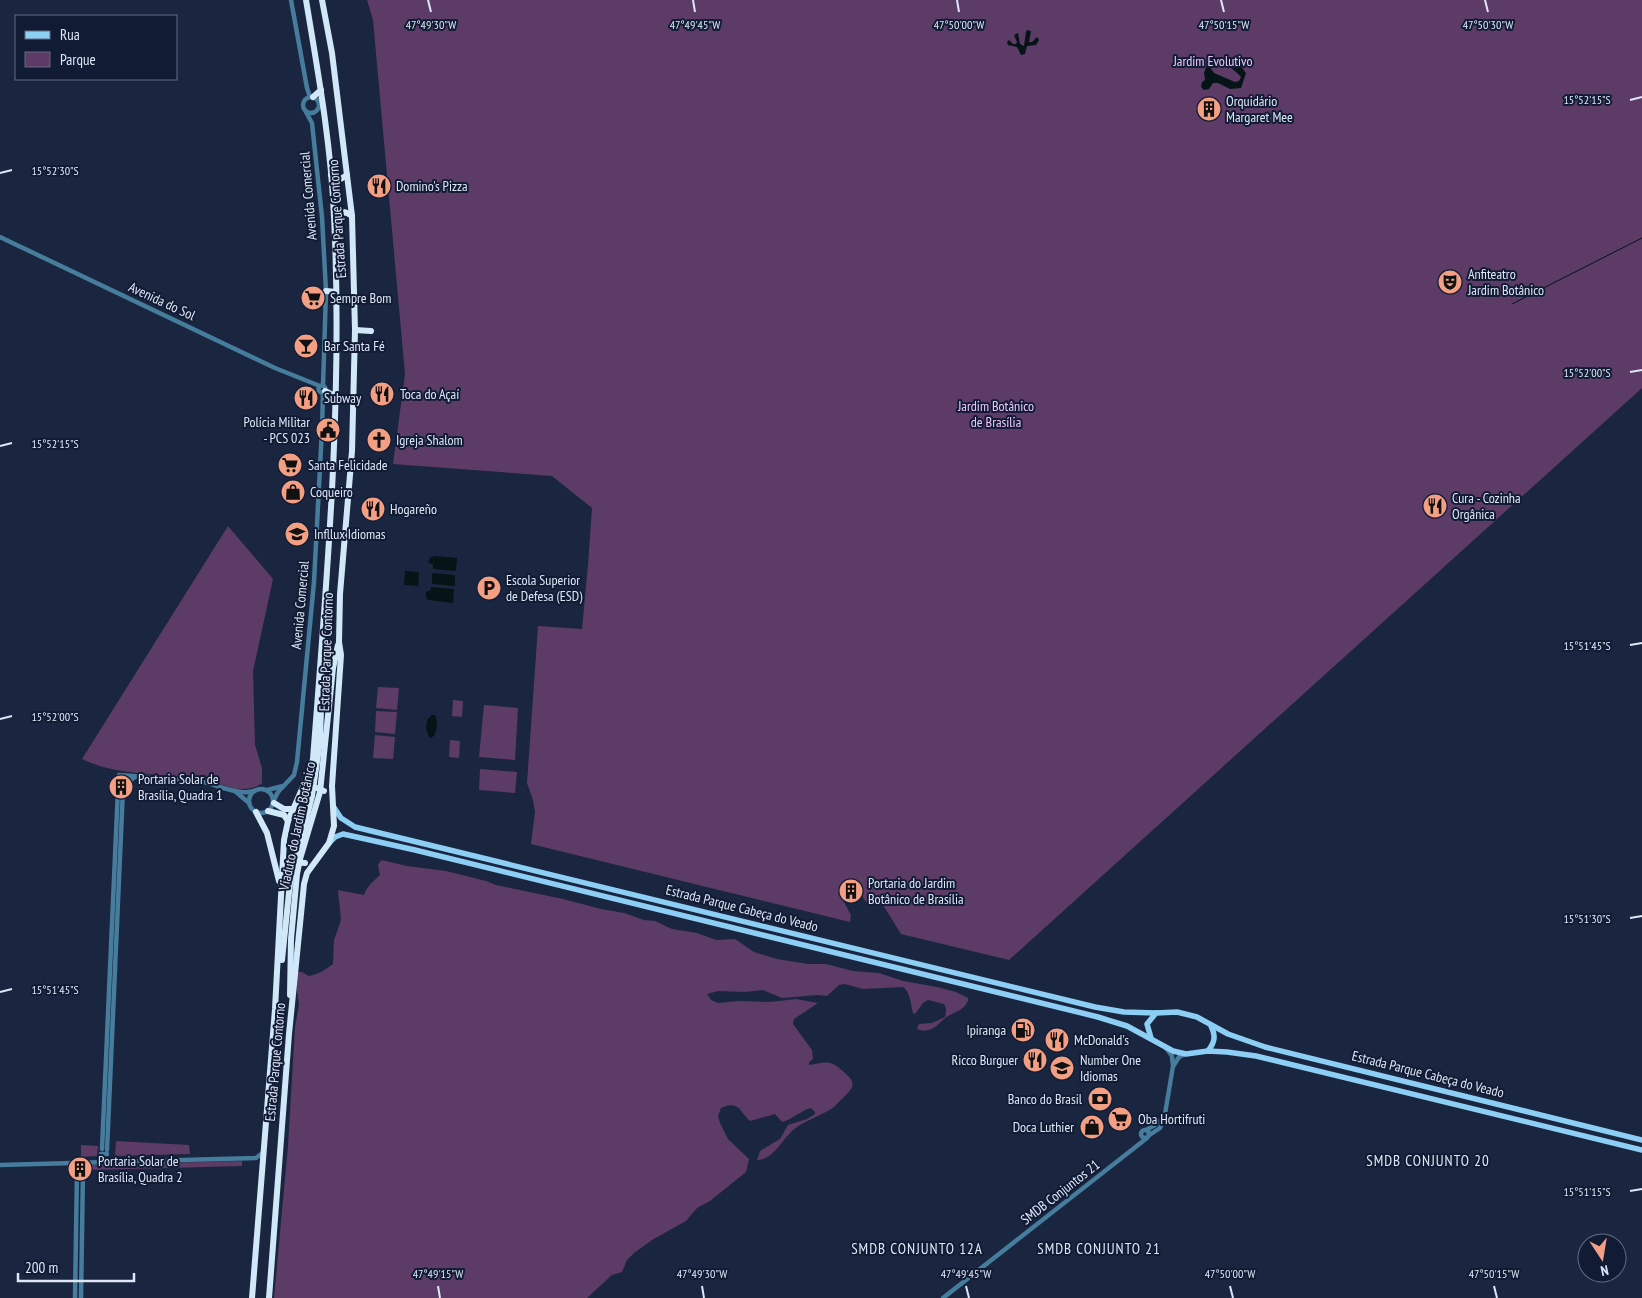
<svg xmlns="http://www.w3.org/2000/svg" width="1642" height="1298" viewBox="0 0 1642 1298" font-family="'PT Sans Narrow',sans-serif">
  <rect width="100%" height="100%" fill="#1a263f"/>
  <g fill="#5c3b66">
    <polygon points="367,0 1642,0 1642,388 1009,960 901,934 883,905 866,902 855,885 839,893 851,915 850,922 531,844 535,812 533,800 527,783 538,626 582,629 588,565 592,508 552,476 393,464 405,374 373,20"/>
    <path d="M228 526 273 579 253 671 255 745 262 768V783C256 788 248 789 241 789 227 789 216 781 203 779 164 773 119 777 82 759Z"/>
    <polygon points="378,687 399,688 397,710 376,708"/>
    <polygon points="453,700 463,701 462,717 452,716"/>
    <polygon points="484,705 518,708 515,760 479,757"/>
    <polygon points="376,711 397,712 395,734 375,732"/>
    <polygon points="375,735 395,737 393,759 373,758"/>
    <polygon points="450,740 460,741 459,758 449,757"/>
    <polygon points="480,769 517,772 515,793 479,790"/>
    <path d="M381 860 407 866 446 871 486 881 496 885 563 899 601 909 624 913 644 920 655 921 672 929 697 933 716 940 735 939 754 952 777 959 808 964H826L853 971 879 973 903 981 937 987 956 992 968 998V1001C963 1012 954 1011 945 1018 937 1026 929 1034 917 1029L919 1024 932 1023 945 1017C946 1012 947 1008 944 1004L928 1000 923 1003 915 1014 913 1013C911 1005 910 991 903 987L863 989 845 984 839 985 827 996 818 995 782 998 763 990 745 992 718 991 707 994 711 1000 718 1003 740 1001 770 1002 796 999 818 1003 794 1019 793 1024 812 1050 813 1059 809 1062V1065C826 1062 830 1059 844 1072 858 1084 853 1088 842 1099 838 1102 835 1107 831 1109 820 1116 807 1120 797 1127 783 1136 775 1160 757 1160L760 1151 780 1139 788 1125 807 1119 815 1114V1112L811 1108C800 1111 793 1119 782 1122L775 1114 750 1121C739 1112 740 1100 721 1108L718 1116 720 1123 728 1139 749 1159 746 1172 710 1201 697 1208 686 1221 652 1240 634 1253 627 1260 622 1272 612 1275 587 1298H274L288 1146 295 1027 299 1005 296 985 297 972H302L309 976C321 973 323 971 333 964L334 940 341 920 338 890 364 895C367 886 373 882 380 875L378 865Z"/>
    <polygon points="116,1141 189,1145 190,1154 115,1156"/>
    <polygon points="81,1145 98,1146 97,1156 81,1157"/>
    <polygon points="242,1161 242,1166 91,1170 86,1175 87,1166 91,1165"/>
  </g>
  <g fill="#051416" fill-rule="evenodd">
    <polygon points="1027,30 1031,31 1029,42 1032,42 1037,37 1039,40 1036,45 1027,46 1025,54 1021,55 1017,47 1008,45 1007,42 1009,40 1013,44 1016,44 1017,42 1014,35 1018,33 1020,44 1024,46 1026,32"/>
    <path d="M1221 57 1239 64 1246 73 1241 88 1230 89 1218 83H1213L1209 89 1204 90 1201 87 1202 82 1205 80 1204 73 1209 59ZM1213 63C1225 62 1233 68 1241 77L1239 81 1235 82 1214 73 1211 69Z"/>
    <polygon points="434,556 457,558 456,571 433,569 433,565 428,562 430,558"/>
    <polygon points="405,571 419,572 418,586 404,585"/>
    <polygon points="432,573 455,575 455,586 432,584"/>
    <polygon points="431,587 454,589 453,603 428,600 426,597 426,592 431,590"/>
    <path d="M432 715H435C438 722 437 730 434 736L430 738C425 731 424 720 432 715Z"/>
  </g>
  <g fill="none" stroke-linecap="round" stroke-linejoin="round">
    <polyline stroke="#051416" stroke-width="1" points="1512,304 1642,238"/>
    <g stroke="#467c9c" stroke-width="4.5">
      <polyline points="291,0 307,88 310,97"/>
      <circle cx="311" cy="105" r="8"/>
      <polyline points="306,112 312,123 322,217 326,291 323,386"/>
      <polyline points="0,237 275,368 320,386"/>
      <circle cx="322" cy="389" r="3.5"/>
      <path d="M118 785 119 775 200 781C216 784 238 796 254 791"/>
      <polyline points="124,785 135,777"/>
      <circle cx="261" cy="801" r="12"/>
      <polyline points="267,790 283,786"/>
      <polyline points="235,791 249,803"/>
      <polyline points="274,800 278,792 294,775 297,762 314,582 322,429 323,393"/>
      <polyline points="1174,1065 1179,1057 1185,1054"/>
      <circle cx="1145" cy="1134" r="4"/>
      <polyline points="1146,1130 1155,1125 1163,1117"/>
      <polyline points="1148,1136 1160,1128 1165,1114 1173,1066 1172,1056 1166,1048"/>
      <polyline points="102,1149 118,789"/>
      <polyline points="107,1150 123,789"/>
      <polyline points="101,1154 107,1154"/>
      <polyline points="0,1165 256,1158 264,1152"/>
      <polyline points="75,1298 77,1171"/>
      <polyline points="81,1298 83,1171"/>
      <polyline points="943,1298 1147,1138"/>
    </g>
    <g stroke="#8dcef5" stroke-width="5.5">
      <polyline points="333,806 341,818 355,827 1095,1007 1124,1012 1156,1013 1177,1012 1197,1017 1228,1034 1265,1047 1642,1140"/>
      <polyline points="329,843 335,837 343,834 415,850 1098,1017 1127,1026 1173,1051 1186,1054 1208,1051 1227,1052 1256,1056 1642,1150"/>
      <polyline points="1151,1038 1147,1024 1156,1013"/>
      <path d="M1208 1051C1215 1042 1216 1036 1211 1026"/>
    </g>
    <g stroke="#d0e8f8" stroke-width="6">
      <polyline points="313,97 321,90"/>
      <polyline points="331,175 334,178 339,180 347,175"/>
      <path d="M334 215C340 211 346 211 352 216"/>
      <polyline points="326,291 336,292"/>
      <polyline points="355,330 371,331"/>
      <polyline points="325,391 333,395 336,401"/>
      <polyline points="274,803 284,809 292,809"/>
      <polyline points="268,811 284,815 288,821"/>
      <polyline points="256,812 267,833 279,881"/>
      <polyline points="282,960 290,883 312,796 320,741 322,676"/>
      <polyline points="290,995 291,939 297,874 300,859 320,792 333,668 338,645"/>
      <path d="M252 1298 275 1009 284 840 288 821 310 771 313 759C327 578 343 397 334 216 331 144 318 72 306 0"/>
      <polyline points="269,1298 289,1034 304,884 307,873 329,843 334,826 332,786 341,655 339,642 340,594 352,451 355,330 352,216 332,53 322,0"/>
    </g>
    <g stroke="#d0e8f8" stroke-width="6">
      <polyline points="307,789 314,787 324,791"/>
      <polyline points="289,860 293,862 305,863"/>
    </g>
  </g>
  <path fill="none" stroke="#dee7f7" stroke-width="2" d="M428 0 431 12M693 0 695 12M957 0 959 12M1221 0 1224 12M1485 0 1488 12M1630 100 1642 97M0 173 12 170M1630 372 1642 370M0 446 12 443M1630 645 1642 643M0 719 12 716M1630 918 1642 916M0 992 12 989M1630 1191 1642 1189M438 1286 440 1298M702 1286 704 1298M966 1286 969 1298M1230 1286 1233 1298M1494 1286 1497 1298"/>
  <defs>
    <symbol id="building-disc" viewBox="-11 -11 22 22"><circle r="9.5" fill="#f39f83" stroke="#111c34"/><path d="M-4-6H4V6H1V3H-1V6H-4ZM-2.5-4.3h1.7v1.8h-1.7ZM.8-4.3h1.7v1.8H.8ZM-2.5-1h1.7V.8h-1.7ZM.8-1h1.7V.8H.8Z" fill="#111"/></symbol>
    <symbol id="restaurant-disc" viewBox="-11 -11 22 22"><circle r="9.5" fill="#f39f83" stroke="#111c34"/><path d="M-5-6h1v4h1v-4h1v4h1v-4h1v5L-1.5 .5V6h-2V.5L-5-1ZM5-6V6H3V1.5H1.5Q1.5-4 5-6Z" fill="#111"/></symbol>
    <symbol id="theatre-disc" viewBox="-11 -11 22 22"><circle r="9.5" fill="#f39f83" stroke="#111c34"/><path d="M-5-5.5Q0-4 5-5.5V0Q5 5 0 6Q-5 5-5 0ZM-3.3-2.5H-1v1.5H-3.3ZM1-2.5H3.3v1.5H1ZM-2.8 1Q0 5.5 2.8 1Z" fill="#111"/></symbol>
    <symbol id="supermarket-disc" viewBox="-11 -11 22 22"><circle r="9.5" fill="#f39f83" stroke="#111c34"/><path d="M-6-5.5h2.5l.6 2H6L4.5 2H-2.5L-4.4-4H-6ZM-1.5 3.2a1.3 1.3 0 1 0 .1 0ZM3 3.2a1.3 1.3 0 1 0 .1 0Z" fill="#111"/></symbol>
    <symbol id="bar-disc" viewBox="-11 -11 22 22"><circle r="9.5" fill="#f39f83" stroke="#111c34"/><path d="M-6-5H6L.8 .8V4.5H3.5V6h-7V4.5H-.8V.8Z" fill="#111"/></symbol>
    <symbol id="civic-disc" viewBox="-11 -11 22 22"><circle r="9.5" fill="#f39f83" stroke="#111c34"/><path d="M-.6-6.5H3V-4.5H.6V-3L4-1V1h2V6H-6V1h2V-1L-.6-3ZM-1.2 2.5V6h2.4V2.5Z" fill="#111"/></symbol>
    <symbol id="church-disc" viewBox="-11 -11 22 22"><circle r="9.5" fill="#f39f83" stroke="#111c34"/><path d="M-1.2-6h2.4v3.5h3.3v2.4h-3.3V6h-2.4V-.1h-3.3v-2.4h3.3Z" fill="#111"/></symbol>
    <symbol id="shop-disc" viewBox="-11 -11 22 22"><circle r="9.5" fill="#f39f83" stroke="#111c34"/><path d="M-5-2.5h2.3a2.7 3.5 0 0 1 5.4 0H5L5.5 6h-11ZM-1.5-2.5h3a1.5 2.3 0 0 0-3 0Z" fill="#111"/></symbol>
    <symbol id="school-disc" viewBox="-11 -11 22 22"><circle r="9.5" fill="#f39f83" stroke="#111c34"/><path d="M0-5L7-2L0 1L-7-2ZM-4 1L0 2.5L4 1V4Q0 6-4 4Z" fill="#111"/></symbol>
    <symbol id="parking-disc" viewBox="-11 -11 22 22"><circle r="9.5" fill="#f39f83" stroke="#111c34"/><path d="M-3.5-5.5H1a3.5 3.5 0 0 1 0 7H-1V5.5H-3.5ZM-1-3.4V-.6H.8a1.4 1.4 0 0 0 0-2.8Z" fill="#111"/></symbol>
    <symbol id="fuel-disc" viewBox="-11 -11 22 22"><circle r="9.5" fill="#f39f83" stroke="#111c34"/><path d="M-5.5-6h7V0h2V4h1.3V-2.5L3-4.5l.8-.8L6-3V5H2.5V1h-1V6h-7ZM-4.2-4.7v3.2H.2V-4.7Z" fill="#111"/></symbol>
    <symbol id="bank-disc" viewBox="-11 -11 22 22"><circle r="9.5" fill="#f39f83" stroke="#111c34"/><path d="M-6-4H6V4H-6ZM0-2.3a2.3 2.3 0 1 0 0 4.6a2.3 2.3 0 1 0 0-4.6Z" fill="#111"/></symbol>
  </defs>
  <g fill-rule="evenodd">
    <use href="#building-disc" x="1195" y="95" width="28" height="28"/>
    <use href="#restaurant-disc" x="365" y="172" width="28" height="28"/>
    <use href="#theatre-disc" x="1436" y="268" width="28" height="28"/>
    <use href="#supermarket-disc" x="299" y="284" width="28" height="28"/>
    <use href="#bar-disc" x="292" y="332" width="28" height="28"/>
    <use href="#restaurant-disc" x="368" y="380" width="28" height="28"/>
    <use href="#restaurant-disc" x="292" y="384" width="28" height="28"/>
    <use href="#civic-disc" x="314" y="416" width="28" height="28"/>
    <use href="#church-disc" x="365" y="426" width="28" height="28"/>
    <use href="#supermarket-disc" x="276" y="451" width="28" height="28"/>
    <use href="#shop-disc" x="279" y="478" width="28" height="28"/>
    <use href="#restaurant-disc" x="1421" y="492" width="28" height="28"/>
    <use href="#restaurant-disc" x="359" y="495" width="28" height="28"/>
    <use href="#school-disc" x="283" y="520" width="28" height="28"/>
    <use href="#parking-disc" x="475" y="574" width="28" height="28"/>
    <use href="#building-disc" x="107" y="773" width="28" height="28"/>
    <use href="#building-disc" x="837" y="877" width="28" height="28"/>
    <use href="#fuel-disc" x="1009" y="1016" width="28" height="28"/>
    <use href="#restaurant-disc" x="1043" y="1026" width="28" height="28"/>
    <use href="#restaurant-disc" x="1021" y="1046" width="28" height="28"/>
    <use href="#school-disc" x="1048" y="1054" width="28" height="28"/>
    <use href="#bank-disc" x="1086" y="1085" width="28" height="28"/>
    <use href="#supermarket-disc" x="1106" y="1105" width="28" height="28"/>
    <use href="#shop-disc" x="1078" y="1113" width="28" height="28"/>
    <use href="#building-disc" x="66" y="1155" width="28" height="28"/>
  </g>
  <g text-anchor="middle" stroke-width="4" stroke-linejoin="round" paint-order="stroke">
    <g font-size="14" fill="#efc7fc" stroke="#111c34">
      <text x="1213" y="66">Jardim Evolutivo</text>
      <text x="996" y="411">Jardim Botânico<tspan x="996" dy="16">de Brasília</tspan></text>
    </g>
    <g font-size="14" fill="#dee7f7" stroke="#111c34" text-anchor="start">
      <text x="1226" y="106">Orquidário<tspan x="1226" dy="16">Margaret Mee</tspan></text>
      <text x="396" y="191">Domino's Pizza</text>
      <text x="1468" y="279">Anfiteatro<tspan x="1468" dy="16">Jardim Botânico</tspan></text>
      <text x="330" y="303">Sempre Bom</text>
      <text x="324" y="351">Bar Santa Fé</text>
      <text x="400" y="399">Toca do Açaí</text>
      <text x="324" y="403">Subway</text>
      <text x="310" y="427" text-anchor="end">Polícia Militar<tspan x="310" dy="16">- PCS 023</tspan></text>
      <text x="396" y="445">Igreja Shalom</text>
      <text x="308" y="470">Santa Felicidade</text>
      <text x="310" y="497">Coqueiro</text>
      <text x="1452" y="503">Cura - Cozinha<tspan x="1452" dy="16">Orgânica</tspan></text>
      <text x="390" y="514">Hogareño</text>
      <text x="314" y="539">Infllux Idiomas</text>
      <text x="506" y="585">Escola Superior<tspan x="506" dy="16">de Defesa (ESD)</tspan></text>
      <text x="138" y="784">Portaria Solar de<tspan x="138" dy="16">Brasília, Quadra 1</tspan></text>
      <text x="868" y="888">Portaria do Jardim<tspan x="868" dy="16">Botânico de Brasília</tspan></text>
      <text x="1006" y="1035" text-anchor="end">Ipiranga</text>
      <text x="1074" y="1045">McDonald's</text>
      <text x="1018" y="1065" text-anchor="end">Ricco Burguer</text>
      <text x="1080" y="1065">Number One<tspan x="1080" dy="16">Idiomas</tspan></text>
      <text x="1082" y="1104" text-anchor="end">Banco do Brasil</text>
      <text x="1138" y="1124">Oba Hortifruti</text>
      <text x="1074" y="1132" text-anchor="end">Doca Luthier</text>
      <text x="98" y="1166">Portaria Solar de<tspan x="98" dy="16">Brasília, Quadra 2</tspan></text>
    </g>
    <g font-size="14" fill="#dee7f7" stroke="#111c34">
      <text transform="translate(308 196) rotate(-95)" y="5">Avenida Comercial</text>
      <text transform="translate(337 219) rotate(-94)" y="5">Estrada Parque Contorno</text>
      <text transform="translate(162 301) rotate(25)" y="5">Avenida do Sol</text>
      <text transform="translate(300 605) rotate(-85)" y="5">Avenida Comercial</text>
      <text transform="translate(326 652) rotate(-88)" y="5">Estrada Parque Contorno</text>
      <text transform="translate(297 826) rotate(-78)" y="5">Viaduto do Jardim Botânico</text>
      <text transform="translate(742 908) rotate(14)" y="5">Estrada Parque Cabeça do Veado</text>
      <text transform="translate(275 1062) rotate(-85)" y="5">Estrada Parque Contorno</text>
      <text transform="translate(1428 1074) rotate(14)" y="5">Estrada Parque Cabeça do Veado</text>
      <text transform="translate(1060 1192) rotate(-38)" y="5">SMDB Conjuntos 21</text>
    </g>
    <g font-size="15" letter-spacing="1" fill="#dee7f7" stroke="#111c34">
      <text x="1428" y="1166">SMDB CONJUNTO 20</text>
      <text x="917" y="1254">SMDB CONJUNTO 12A</text>
      <text x="1099" y="1254">SMDB CONJUNTO 21</text>
    </g>
  </g>
  <g font-size="12" text-anchor="middle" fill="#dee7f7" stroke="#111c34" stroke-width="4" stroke-linejoin="round" paint-order="stroke">
    <text x="431" y="29">47°49'30"W</text>
    <text x="695" y="29">47°49'45"W</text>
    <text x="959" y="29">47°50'00"W</text>
    <text x="1224" y="29">47°50'15"W</text>
    <text x="1488" y="29">47°50'30"W</text>
    <text x="1587" y="104">15°52'15"S</text>
    <text x="55" y="175">15°52'30"S</text>
    <text x="1587" y="377">15°52'00"S</text>
    <text x="55" y="448">15°52'15"S</text>
    <text x="1587" y="650">15°51'45"S</text>
    <text x="55" y="721">15°52'00"S</text>
    <text x="1587" y="923">15°51'30"S</text>
    <text x="55" y="994">15°51'45"S</text>
    <text x="1587" y="1196">15°51'15"S</text>
    <text x="438" y="1278">47°49'15"W</text>
    <text x="702" y="1278">47°49'30"W</text>
    <text x="966" y="1278">47°49'45"W</text>
    <text x="1230" y="1278">47°50'00"W</text>
    <text x="1494" y="1278">47°50'15"W</text>
  </g>
  <rect x="15" y="15" width="162" height="65" fill="#111c34" stroke="#636d82"/>
  <rect x="25" y="31" width="25" height="8" fill="#8dcef5" stroke="#636d82"/>
  <text x="60" y="40" font-size="15" fill="#dee7f7">Rua</text>
  <rect x="25" y="52" width="25" height="15" fill="#5c3b66" stroke="#636d82"/>
  <text x="60" y="65" font-size="15" fill="#dee7f7">Parque</text>
  <g transform="translate(1602 1258) rotate(168)"><circle r="24" fill="#111c34" stroke="#636d82"/>
  <path d="M0-4L9 19L0 12L-9 19Z" fill="#f39f83"/>
  <text y="-8" font-size="14" font-weight="bold" text-anchor="middle" fill="#dee7f7">N</text>
  </g>
  <path d="M18 1273v8h116v-8" fill="none" stroke="#dee7f7" stroke-width="2.5"/>
  <text x="25" y="1273" font-size="15" fill="#dee7f7" stroke="#111c34" stroke-width="4" paint-order="stroke">200 m</text>
</svg>
